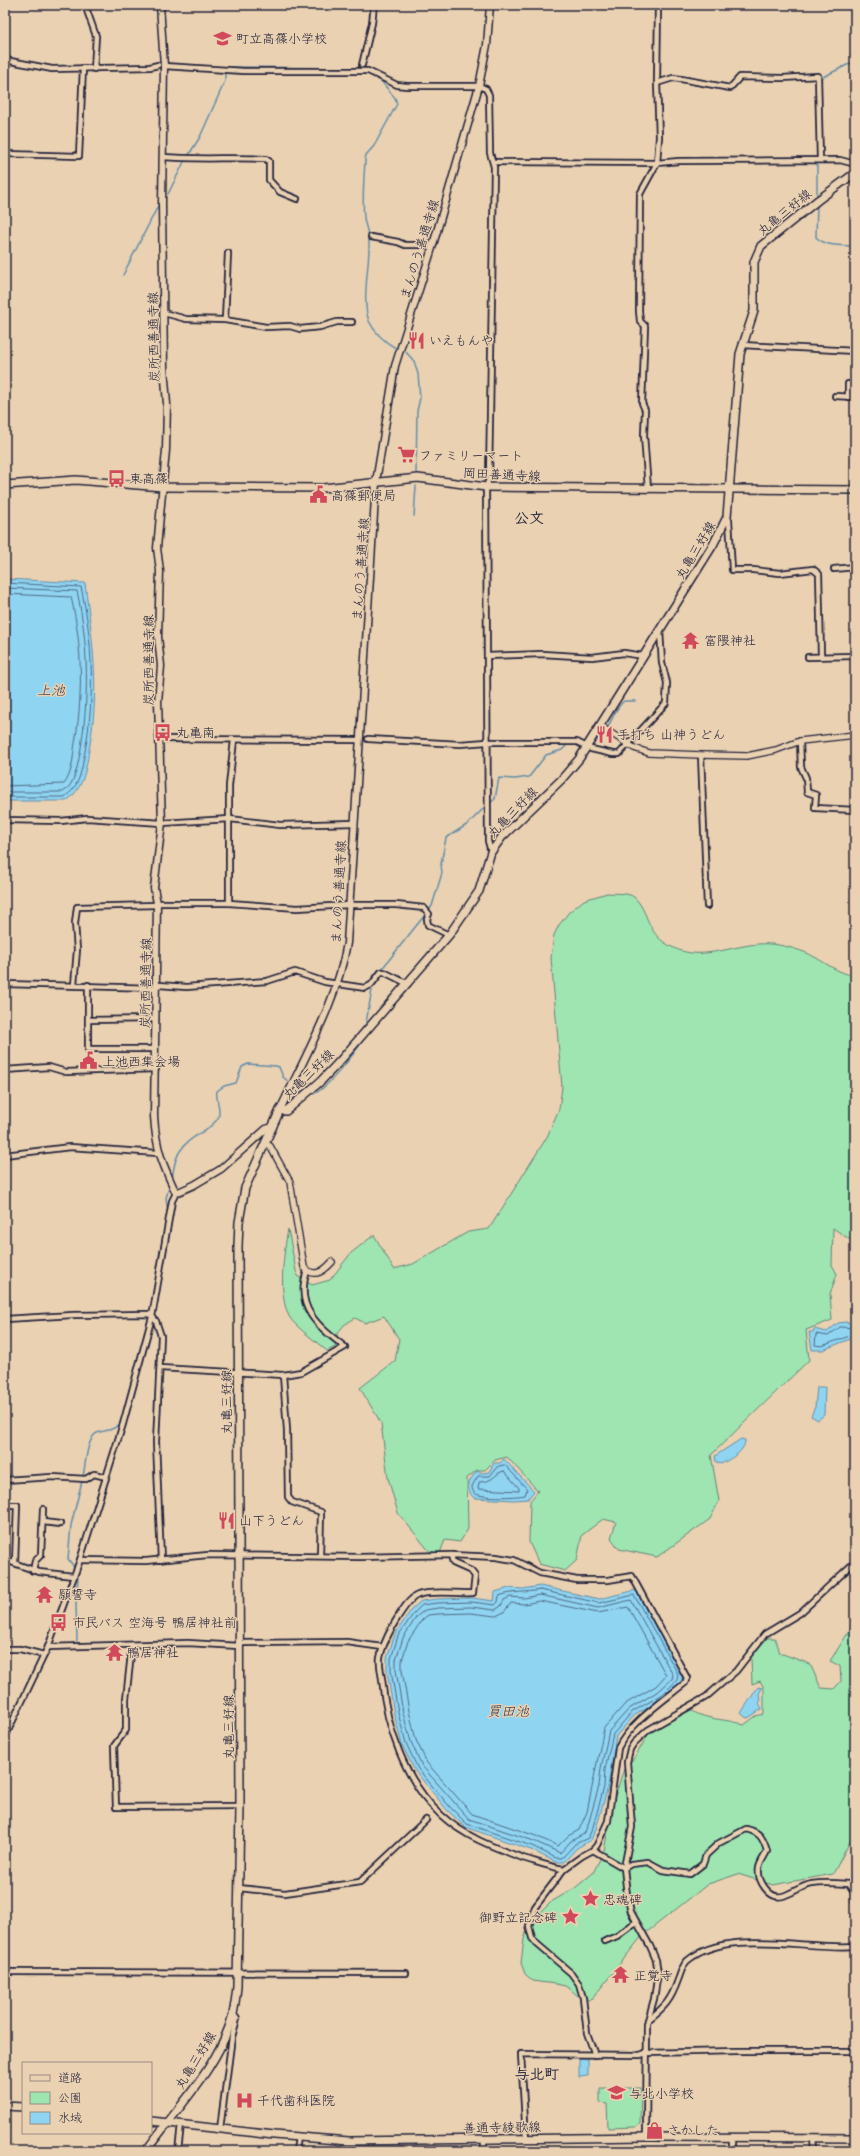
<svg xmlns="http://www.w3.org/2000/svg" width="860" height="2156" viewBox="0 0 860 2156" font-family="'Comic Neue','Klee One',sans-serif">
  <rect width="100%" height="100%" fill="#ead1b2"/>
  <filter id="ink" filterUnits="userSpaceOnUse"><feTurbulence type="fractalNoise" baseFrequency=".025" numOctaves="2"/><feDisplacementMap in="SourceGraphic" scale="8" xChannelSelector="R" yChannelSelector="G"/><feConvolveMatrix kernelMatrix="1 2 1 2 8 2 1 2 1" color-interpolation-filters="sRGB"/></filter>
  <g filter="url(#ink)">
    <g fill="#9ee5b2" stroke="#608476">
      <path d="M607 893C615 894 627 892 634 897 650 912 645 934 672 947 703 964 738 941 771 944 783 945 797 949 809 954 825 962 837 973 855 976V1252V1243L833 1228 832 1265 837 1274 830 1294 832 1320 806 1330 809 1360 711 1455 719 1501 710 1519 657 1557 619 1549 611 1538 616 1522 603 1519 582 1535 577 1560 565 1571 539 1564 529 1542 530 1501 538 1491 507 1457 495 1460 485 1470H477L467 1478 468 1529 460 1542 445 1540 440 1553 430 1552 398 1513 388 1478 381 1423 360 1388 395 1361 399 1339 384 1316 365 1323 355 1318 344 1325 337 1334 339 1345 327 1351C317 1342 297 1328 290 1318 277 1295 284 1253 288 1229L297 1276 312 1285 330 1280 351 1253 374 1235 394 1269 413 1264 468 1232 489 1229 547 1137 559 1109 562 1087 551 958 554 935 559 925 569 912 584 900Z"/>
      <path d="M855 1622V1832L833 1874 773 1885 738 1874 708 1884 642 1936 592 1999C579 2003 576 1991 565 1986 555 1983 543 1983 533 1981L525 1974 521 1963 524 1939 529 1924 551 1902 575 1888 593 1873 604 1851 613 1802 624 1769 635 1757 649 1733 691 1710C706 1721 727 1718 744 1725L756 1716 764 1714V1688L760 1681 752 1684 751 1657 767 1638H775L780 1653 810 1664 821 1688 834 1689 841 1681 840 1666 830 1661Z"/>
      <polygon points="600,2088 641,2088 640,2123 635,2127 608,2128 607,2104 600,2103"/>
    </g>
    <g fill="#8fd4f1" stroke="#638da8">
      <path d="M5 579 85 583C93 644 100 689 89 750 86 770 83 790 66 801H5Z"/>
      <polygon points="846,1322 855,1325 855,1337 823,1350 812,1350 809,1332 813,1332 814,1329 827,1332 838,1323"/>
      <polygon points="817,1387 825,1387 824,1415 818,1420 811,1416 815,1407"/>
      <path d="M741 1439 745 1440C745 1452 730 1459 721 1464L716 1462 715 1456Z"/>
      <path d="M504 1459 534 1491 528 1499 514 1500 474 1498C464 1488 469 1480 477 1471L483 1473 489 1472 494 1463H500Z"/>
      <polygon points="540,1586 599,1599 636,1590 682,1672 682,1682 665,1698 635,1715 616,1736 608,1787 596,1829 591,1840 577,1848 564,1862 556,1862 531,1850 465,1827 447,1810 415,1771 402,1745 394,1714 387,1670 387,1658 395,1634 411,1610 421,1601 437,1599 472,1598 494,1601 495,1592 509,1588 523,1589"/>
      <polygon points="758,1687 762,1688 759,1694 761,1700 759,1703 762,1709 748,1718 745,1717 741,1713"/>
      <polygon points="579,2058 588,2058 588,2076 579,2077"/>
    </g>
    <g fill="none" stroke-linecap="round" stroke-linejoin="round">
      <g stroke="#4e6984" stroke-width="1">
        <path d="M5 583 81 587C93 641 95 697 85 751 82 768 80 788 64 797H5"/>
        <path d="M5 588 77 591C89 645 89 700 80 754 77 766 75 785 63 792H5"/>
        <path d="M5 594 71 597C83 647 83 699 74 749 73 760 71 776 64 784L5 786"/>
        <polyline points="855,1328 840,1327 828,1336 816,1334 815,1345 822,1346 855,1334"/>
        <path d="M505 1465 527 1489 525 1495C516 1497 484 1498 476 1494 473 1493 472 1489 472 1486L478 1476H490L497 1467Z"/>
        <path d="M504 1471 519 1488V1491L478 1489 479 1482C495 1482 494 1473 504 1471Z"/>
        <path d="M540 1590 599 1603 634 1595 678 1674 677 1680 663 1694 632 1712 613 1734 605 1769 604 1787 593 1827 588 1838 575 1844 562 1858H556L532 1846 467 1824 450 1807 418 1769 406 1743 398 1713 391 1670V1659L398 1636 414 1613 422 1605 437 1603 472 1602 495 1605 498 1602 499 1596C512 1591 526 1593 540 1590Z"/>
        <polygon points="540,1595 598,1608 631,1600 673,1675 672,1679 660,1690 629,1709 609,1731 601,1768 599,1786 588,1825 584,1834 571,1841 560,1853 534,1841 469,1819 422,1766 411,1742 403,1713 396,1670 396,1660 403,1638 417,1616 425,1610 438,1608 471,1607 495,1610 501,1606 504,1600 510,1597 524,1598"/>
        <polygon points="540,1601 598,1613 628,1607 666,1675 656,1686 625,1704 604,1728 587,1812 579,1830 568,1836 558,1846 536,1836 472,1814 427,1763 416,1740 409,1711 402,1670 402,1660 408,1641 422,1620 428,1615 438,1614 470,1613 496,1616 504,1612 511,1603 524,1604"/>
      </g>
      <g stroke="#638da8" stroke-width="1.5">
        <polyline points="228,67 368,68 382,75"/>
        <polyline points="819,79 855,61"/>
        <path d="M382 82 395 98 397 104 374 146 366 155 365 160C364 179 362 199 364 218 365 226 369 233 369 242 370 265 361 300 369 321 375 334 385 342 397 349"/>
        <polyline points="817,132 817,198"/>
        <polyline points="188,156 200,137 225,81 225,72"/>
        <polyline points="168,194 184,162"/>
        <path d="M817 204 816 237C825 247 843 245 855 246"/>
        <polyline points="123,275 159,204"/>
        <polyline points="405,351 414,361 418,374 420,398 417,411 416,475"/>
        <polyline points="414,516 416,486"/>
        <path d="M607 728C613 719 615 708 624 701H635"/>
        <polyline points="591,746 600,738 605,731"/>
        <polyline points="489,804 495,799 499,778 515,779 529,777 546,755 562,750 566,746"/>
        <polyline points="381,970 432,906 442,873 441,864 446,838 468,824 486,806"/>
        <polyline points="365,1028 372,990"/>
        <polyline points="294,1086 304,1092"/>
        <path d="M310 1094C322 1097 357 1050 364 1038"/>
        <path d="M172 1179C174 1167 175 1156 183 1147 190 1136 214 1128 218 1118 222 1109 215 1100 217 1091L224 1086 236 1083 242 1067 248 1064 276 1066 279 1067 283 1077 291 1084"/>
        <polyline points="168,1213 166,1198 170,1184"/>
        <path d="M83 1477C85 1467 87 1437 97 1433 108 1429 113 1432 122 1421"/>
        <polyline points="75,1568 68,1559 71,1525 82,1481"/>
        <polyline points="77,1641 76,1603 78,1577"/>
      </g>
      <defs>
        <g id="minor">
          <polyline points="85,5 96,36 94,69"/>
          <polyline points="5,60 52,69 150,67 158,65"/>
          <polyline points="362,65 372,23 374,5"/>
          <polyline points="164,66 244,71 368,71 397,85 407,86 479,86 486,89 489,95 490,153 494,167 489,479 486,487 488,841 491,852"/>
          <polyline points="657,83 673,78 681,79 730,88 740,77 782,78 818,76 820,160"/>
          <polyline points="5,154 79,156 83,68"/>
          <path d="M163 157C198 160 232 157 266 159L269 161V180L280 192 297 199"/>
          <polyline points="494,162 657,163 679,161 840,160 855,164"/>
          <polyline points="371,237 398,242 405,245 433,245"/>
          <polyline points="164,313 186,319 225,320 266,327 290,326 300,329 320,327 337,322 352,322"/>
          <polyline points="225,320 228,253"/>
          <polyline points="742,345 855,351"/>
          <polyline points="835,396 855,397"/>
          <polyline points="848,397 848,384"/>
          <polyline points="648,489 644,435 645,410 642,403 645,326 640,321 639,311 640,194 657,163 659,137 657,83 658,5"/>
          <polyline points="727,517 729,520 732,570 753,570 780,573 813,569 819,574 821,655"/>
          <polyline points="834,569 855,567"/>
          <polyline points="487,656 542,654 592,657 624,653 643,656"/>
          <polyline points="808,657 855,656"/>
          <polyline points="161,739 360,740"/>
          <polyline points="368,739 460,744 487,742 577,742 591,749 613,754 619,754 666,703 667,683 662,663 660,630"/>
          <polyline points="800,741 801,767 806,778 807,792 816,795 815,808 855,810"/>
          <polyline points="701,755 707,906"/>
          <polyline points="5,820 61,821 87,818 162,823 230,819 280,825 354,823"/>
          <polyline points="157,903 229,903 297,908 349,905 396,905 424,908 429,914 427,919 428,925 449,935"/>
          <polyline points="229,903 229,786 234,740"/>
          <polyline points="5,984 155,988 159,985 186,987 267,981 295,972 325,982 365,988 371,985 381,972 384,972 408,984"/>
          <polyline points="74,985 77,950 75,923 77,907 157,905"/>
          <polyline points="88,985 88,1049 155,1049"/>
          <polyline points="88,1020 156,1019"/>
          <polyline points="5,1070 49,1067 66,1072 156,1069"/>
          <polyline points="5,1155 70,1147 158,1153"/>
          <polyline points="5,1319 73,1315 150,1314 156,1321 161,1336 156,1442 161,1560"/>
          <path d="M160 1368 283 1375 301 1372 345 1347C319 1327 294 1308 307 1271"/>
          <polyline points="283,1375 287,1430 288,1497 292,1502 321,1512 320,1556"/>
          <polyline points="5,1480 52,1477 86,1479 94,1474 106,1477"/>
          <polyline points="5,1505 17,1505 15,1563"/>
          <polyline points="43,1522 60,1524"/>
          <path d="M451 1555 453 1563 471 1571 475 1576 473 1593C458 1594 431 1590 418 1595 409 1598 400 1614 395 1622 389 1633 382 1645 380 1658 379 1664 381 1672 382 1679 386 1726 405 1782 441 1815 465 1837 493 1847 523 1858 537 1862 549 1867 564 1869"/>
          <path d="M80 1560 146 1561 208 1555 360 1557 451 1555 496 1557 514 1560 540 1573 577 1580H608L632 1576 687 1678 685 1683C663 1701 630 1723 618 1748L608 1821 597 1845 593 1850 582 1856 564 1869 535 1907 529 1926 532 1938 537 1944 571 1973 579 1984 583 1998 587 2033 595 2055"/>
          <polyline points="5,1562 11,1562 39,1572 73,1576"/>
          <polyline points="33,1571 35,1561 41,1555 43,1509"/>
          <polyline points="132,1645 126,1699 126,1730 114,1746 116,1807 240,1806"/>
          <polyline points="48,1647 188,1643 239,1646 243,1643 347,1642 382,1647"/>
          <polyline points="5,1649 20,1649 44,1655"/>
          <polyline points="5,1737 48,1647 80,1560 123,1424 152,1317 172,1201 176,1193"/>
          <path d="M593 1850 624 1868 631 1864 648 1862 663 1870 690 1874 703 1864 706 1855 719 1843 746 1829C760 1832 763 1838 767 1851 765 1856 760 1862 759 1868 757 1880 769 1900 783 1896 793 1893 801 1886 812 1884 824 1882 836 1883 848 1884L854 1892 855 1903"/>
          <polyline points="239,1888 285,1893 360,1882 426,1820"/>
          <polyline points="605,1941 617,1936 636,1922"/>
          <polyline points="5,1972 406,1973"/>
          <path d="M648 2020C665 2007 671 2000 678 1980 681 1973 682 1966 687 1961 727 1927 806 1950 855 1946"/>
          <polyline points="220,2129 232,2037 237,2019 233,2014"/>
          <polyline points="646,2137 647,2024 654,1999 658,1973 656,1960 650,1946 631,1912 627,1895 624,1868 632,1827 627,1762 630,1749 634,1743 648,1730 706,1697 736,1671 765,1634 800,1613 855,1562"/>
          <polyline points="732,2137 732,2151"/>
          <polyline points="812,2137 813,2151"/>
          <polyline points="484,2139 484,2151"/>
          <polyline points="526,2139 521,2054 640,2055 646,2053 737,2051 855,2051"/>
          <polyline points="178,2151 181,2125"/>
          <polyline points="296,2151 298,2137"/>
        </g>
        <g id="tertiary">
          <polyline points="600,726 634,748 649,753 701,755 747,756 776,750 800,741 855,735"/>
          <path d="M265 1143 270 1146 290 1182 304 1267C314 1279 324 1271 332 1262"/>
        </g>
        <g id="secondary">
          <path d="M160 5 164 66 162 204 164 367 167 404 166 450 157 548 160 571 158 636 161 666 158 702 162 823 154 888 157 903 154 1116C156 1149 162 1163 176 1193L194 1185 221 1169 266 1129 273 1127"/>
          <path d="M280 1110C305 1056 337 1002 347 943L376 482 395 366 433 245 479 86 487 45 490 5"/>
        </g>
        <g id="primary">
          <polyline points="5,485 76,480 162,487 323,488 418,478 486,487 855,490"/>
          <polyline points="5,2106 23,2107"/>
          <polyline points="151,2121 274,2135 349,2141 646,2137 855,2138"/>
          <path d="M146 2151C176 2109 220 2066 233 2014 235 2005 236 1996 237 1987L240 1806 238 1246 239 1222 245 1188 280 1110 286 1111 321 1081 339 1062 449 935 479 891 491 852 502 837 561 780 579 759 713 545 727 517 740 354 754 311V262L761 246 818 200 855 173"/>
        </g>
      </defs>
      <use href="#minor" stroke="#22223b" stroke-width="8"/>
      <use href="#tertiary" stroke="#22223b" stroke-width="8"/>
      <use href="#secondary" stroke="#22223b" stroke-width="9"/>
      <use href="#primary" stroke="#22223b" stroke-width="10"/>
      <use href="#minor" stroke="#ead1b2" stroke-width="4.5"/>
      <use href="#tertiary" stroke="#ead1b2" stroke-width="5.5"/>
      <use href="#secondary" stroke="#ead1b2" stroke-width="6"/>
      <use href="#primary" stroke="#ead1b2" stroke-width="7"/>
    </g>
  </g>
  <defs>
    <symbol id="school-bare" viewBox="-9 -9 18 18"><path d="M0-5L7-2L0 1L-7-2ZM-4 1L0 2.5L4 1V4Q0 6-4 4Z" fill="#d1495b" stroke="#ead1b2" stroke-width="2.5" paint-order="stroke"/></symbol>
    <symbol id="restaurant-bare" viewBox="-9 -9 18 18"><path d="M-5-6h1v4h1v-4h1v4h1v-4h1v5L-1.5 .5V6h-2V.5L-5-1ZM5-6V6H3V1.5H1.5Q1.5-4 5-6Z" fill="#d1495b" stroke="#ead1b2" stroke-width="2.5" paint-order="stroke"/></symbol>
    <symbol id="supermarket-bare" viewBox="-9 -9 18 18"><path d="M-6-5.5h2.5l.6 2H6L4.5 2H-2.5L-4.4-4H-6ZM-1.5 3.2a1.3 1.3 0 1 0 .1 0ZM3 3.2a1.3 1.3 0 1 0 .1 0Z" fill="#d1495b" stroke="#ead1b2" stroke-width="2.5" paint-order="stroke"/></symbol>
    <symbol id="bus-bare" viewBox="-9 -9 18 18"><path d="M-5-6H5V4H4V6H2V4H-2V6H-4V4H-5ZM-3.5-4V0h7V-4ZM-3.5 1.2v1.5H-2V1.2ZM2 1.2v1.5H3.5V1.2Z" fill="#d1495b" stroke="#ead1b2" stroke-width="2.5" paint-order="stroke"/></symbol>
    <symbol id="civic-bare" viewBox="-9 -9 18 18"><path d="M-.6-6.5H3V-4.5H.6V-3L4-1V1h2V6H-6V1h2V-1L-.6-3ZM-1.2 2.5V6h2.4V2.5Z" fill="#d1495b" stroke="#ead1b2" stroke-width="2.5" paint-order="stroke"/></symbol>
    <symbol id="temple-bare" viewBox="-9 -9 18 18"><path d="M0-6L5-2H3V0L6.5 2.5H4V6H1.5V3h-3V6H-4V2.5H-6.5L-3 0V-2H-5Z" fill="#d1495b" stroke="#ead1b2" stroke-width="2.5" paint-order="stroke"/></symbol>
    <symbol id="sight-bare" viewBox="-9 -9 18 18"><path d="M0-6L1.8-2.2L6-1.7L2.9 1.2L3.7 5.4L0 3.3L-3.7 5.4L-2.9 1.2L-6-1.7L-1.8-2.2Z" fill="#d1495b" stroke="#ead1b2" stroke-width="2.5" paint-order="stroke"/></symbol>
    <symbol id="hospital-bare" viewBox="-9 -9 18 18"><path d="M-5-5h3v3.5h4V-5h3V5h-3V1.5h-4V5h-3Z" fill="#d1495b" stroke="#ead1b2" stroke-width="2.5" paint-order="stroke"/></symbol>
    <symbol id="shop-bare" viewBox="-9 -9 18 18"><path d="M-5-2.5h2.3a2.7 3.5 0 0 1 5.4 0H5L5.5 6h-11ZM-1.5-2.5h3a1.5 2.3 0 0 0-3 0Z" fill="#d1495b" stroke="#ead1b2" stroke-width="2.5" paint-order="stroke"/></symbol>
  </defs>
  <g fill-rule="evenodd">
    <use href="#school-bare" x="210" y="26" width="25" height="25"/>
    <use href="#restaurant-bare" x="404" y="328" width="25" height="25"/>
    <use href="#supermarket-bare" x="394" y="442" width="25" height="25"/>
    <use href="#bus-bare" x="104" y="466" width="25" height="25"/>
    <use href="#civic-bare" x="306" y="482" width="25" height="25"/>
    <use href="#temple-bare" x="678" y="628" width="25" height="25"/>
    <use href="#bus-bare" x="150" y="720" width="25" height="25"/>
    <use href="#restaurant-bare" x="592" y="722" width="25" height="25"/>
    <use href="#civic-bare" x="76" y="1048" width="25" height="25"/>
    <use href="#restaurant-bare" x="214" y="1508" width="25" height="25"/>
    <use href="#temple-bare" x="32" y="1582" width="25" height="25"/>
    <use href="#bus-bare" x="46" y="1610" width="25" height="25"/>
    <use href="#temple-bare" x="102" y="1640" width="25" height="25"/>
    <use href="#sight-bare" x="578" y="1886" width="25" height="25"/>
    <use href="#sight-bare" x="558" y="1904" width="25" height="25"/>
    <use href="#temple-bare" x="608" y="1962" width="25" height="25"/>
    <use href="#school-bare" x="604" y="2080" width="25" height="25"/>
    <use href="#hospital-bare" x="232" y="2088" width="25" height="25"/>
    <use href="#shop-bare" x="642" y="2118" width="25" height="25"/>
  </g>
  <g text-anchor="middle" stroke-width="3" stroke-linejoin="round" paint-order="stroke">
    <g font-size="13" fill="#22223b" stroke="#ead1b2" text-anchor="start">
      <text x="236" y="43">町立高篠小学校</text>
      <text x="429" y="345">いえもんや</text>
      <text x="419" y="460">ファミリーマート</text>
      <text x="129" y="483">東高篠</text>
      <text x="331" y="500">高篠郵便局</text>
      <text x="704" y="645">富隈神社</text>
      <text x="176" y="737">丸亀南</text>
      <text x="617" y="739">手打ち 山神うどん</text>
      <text x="102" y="1066">上池西集会場</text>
      <text x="239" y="1525">山下うどん</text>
      <text x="58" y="1599">願誓寺</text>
      <text x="72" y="1627">市民バス 空海号 鴨居神社前</text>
      <text x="127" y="1657">鴨居神社</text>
      <text x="603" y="1904">忠魂碑</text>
      <text x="557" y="1922" text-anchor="end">御野立記念碑</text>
      <text x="634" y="1980">正覚寺</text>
      <text x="629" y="2098">与北小学校</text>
      <text x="257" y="2105">千代歯科医院</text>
      <text x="667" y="2135">さかした</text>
    </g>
    <g font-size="13" fill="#22223b" stroke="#ead1b2">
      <text transform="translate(784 212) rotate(-39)" y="5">丸亀三好線</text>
      <text transform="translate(419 249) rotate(-73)" y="5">まんのう善通寺線</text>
      <text transform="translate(153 337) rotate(-91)" y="5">炭所西善通寺線</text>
      <text transform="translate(502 474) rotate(3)" y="5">岡田善通寺線</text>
      <text transform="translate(695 550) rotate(-59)" y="5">丸亀三好線</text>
      <text transform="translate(360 569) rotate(-86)" y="5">まんのう善通寺線</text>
      <text transform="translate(148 660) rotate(-90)" y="5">炭所西善通寺線</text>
      <text transform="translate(512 812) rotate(-46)" y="5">丸亀三好線</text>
      <text transform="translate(338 892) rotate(-87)" y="5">まんのう善通寺線</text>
      <text transform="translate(145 983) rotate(-89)" y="5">炭所西善通寺線</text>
      <text transform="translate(308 1074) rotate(-44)" y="5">丸亀三好線</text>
      <text transform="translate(226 1402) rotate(-90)" y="5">丸亀三好線</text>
      <text transform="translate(228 1727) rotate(-90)" y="5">丸亀三好線</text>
      <text transform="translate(195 2060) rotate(-58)" y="5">丸亀三好線</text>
      <text transform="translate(502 2127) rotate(-1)" y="5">善通寺綾歌線</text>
    </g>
    <g font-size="14" font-style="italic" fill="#323d56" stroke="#ead1b2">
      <text x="51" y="695">上池</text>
      <text x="508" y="1716">買田池</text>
    </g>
    <g font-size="15" font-weight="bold" fill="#22223b" stroke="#ead1b2">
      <text x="529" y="523">公文</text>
      <text x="537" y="2079">与北町</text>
    </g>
  </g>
  <rect width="860" height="2156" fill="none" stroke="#ead1b2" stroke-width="20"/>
  <rect x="10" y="10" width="840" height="2136" fill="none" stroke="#22223b" stroke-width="1.5" filter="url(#ink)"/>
  <rect x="22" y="2062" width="130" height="72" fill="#ead1b2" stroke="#9a8b82"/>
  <rect x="30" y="2075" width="20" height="6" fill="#ead1b2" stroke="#9a8b82"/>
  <text x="58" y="2082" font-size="12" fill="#22223b">道路</text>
  <rect x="30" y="2092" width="20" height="12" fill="#9ee5b2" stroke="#9a8b82"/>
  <text x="58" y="2102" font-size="12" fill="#22223b">公園</text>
  <rect x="30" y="2112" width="20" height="12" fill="#8fd4f1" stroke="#9a8b82"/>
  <text x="58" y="2122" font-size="12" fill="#22223b">水域</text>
</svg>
